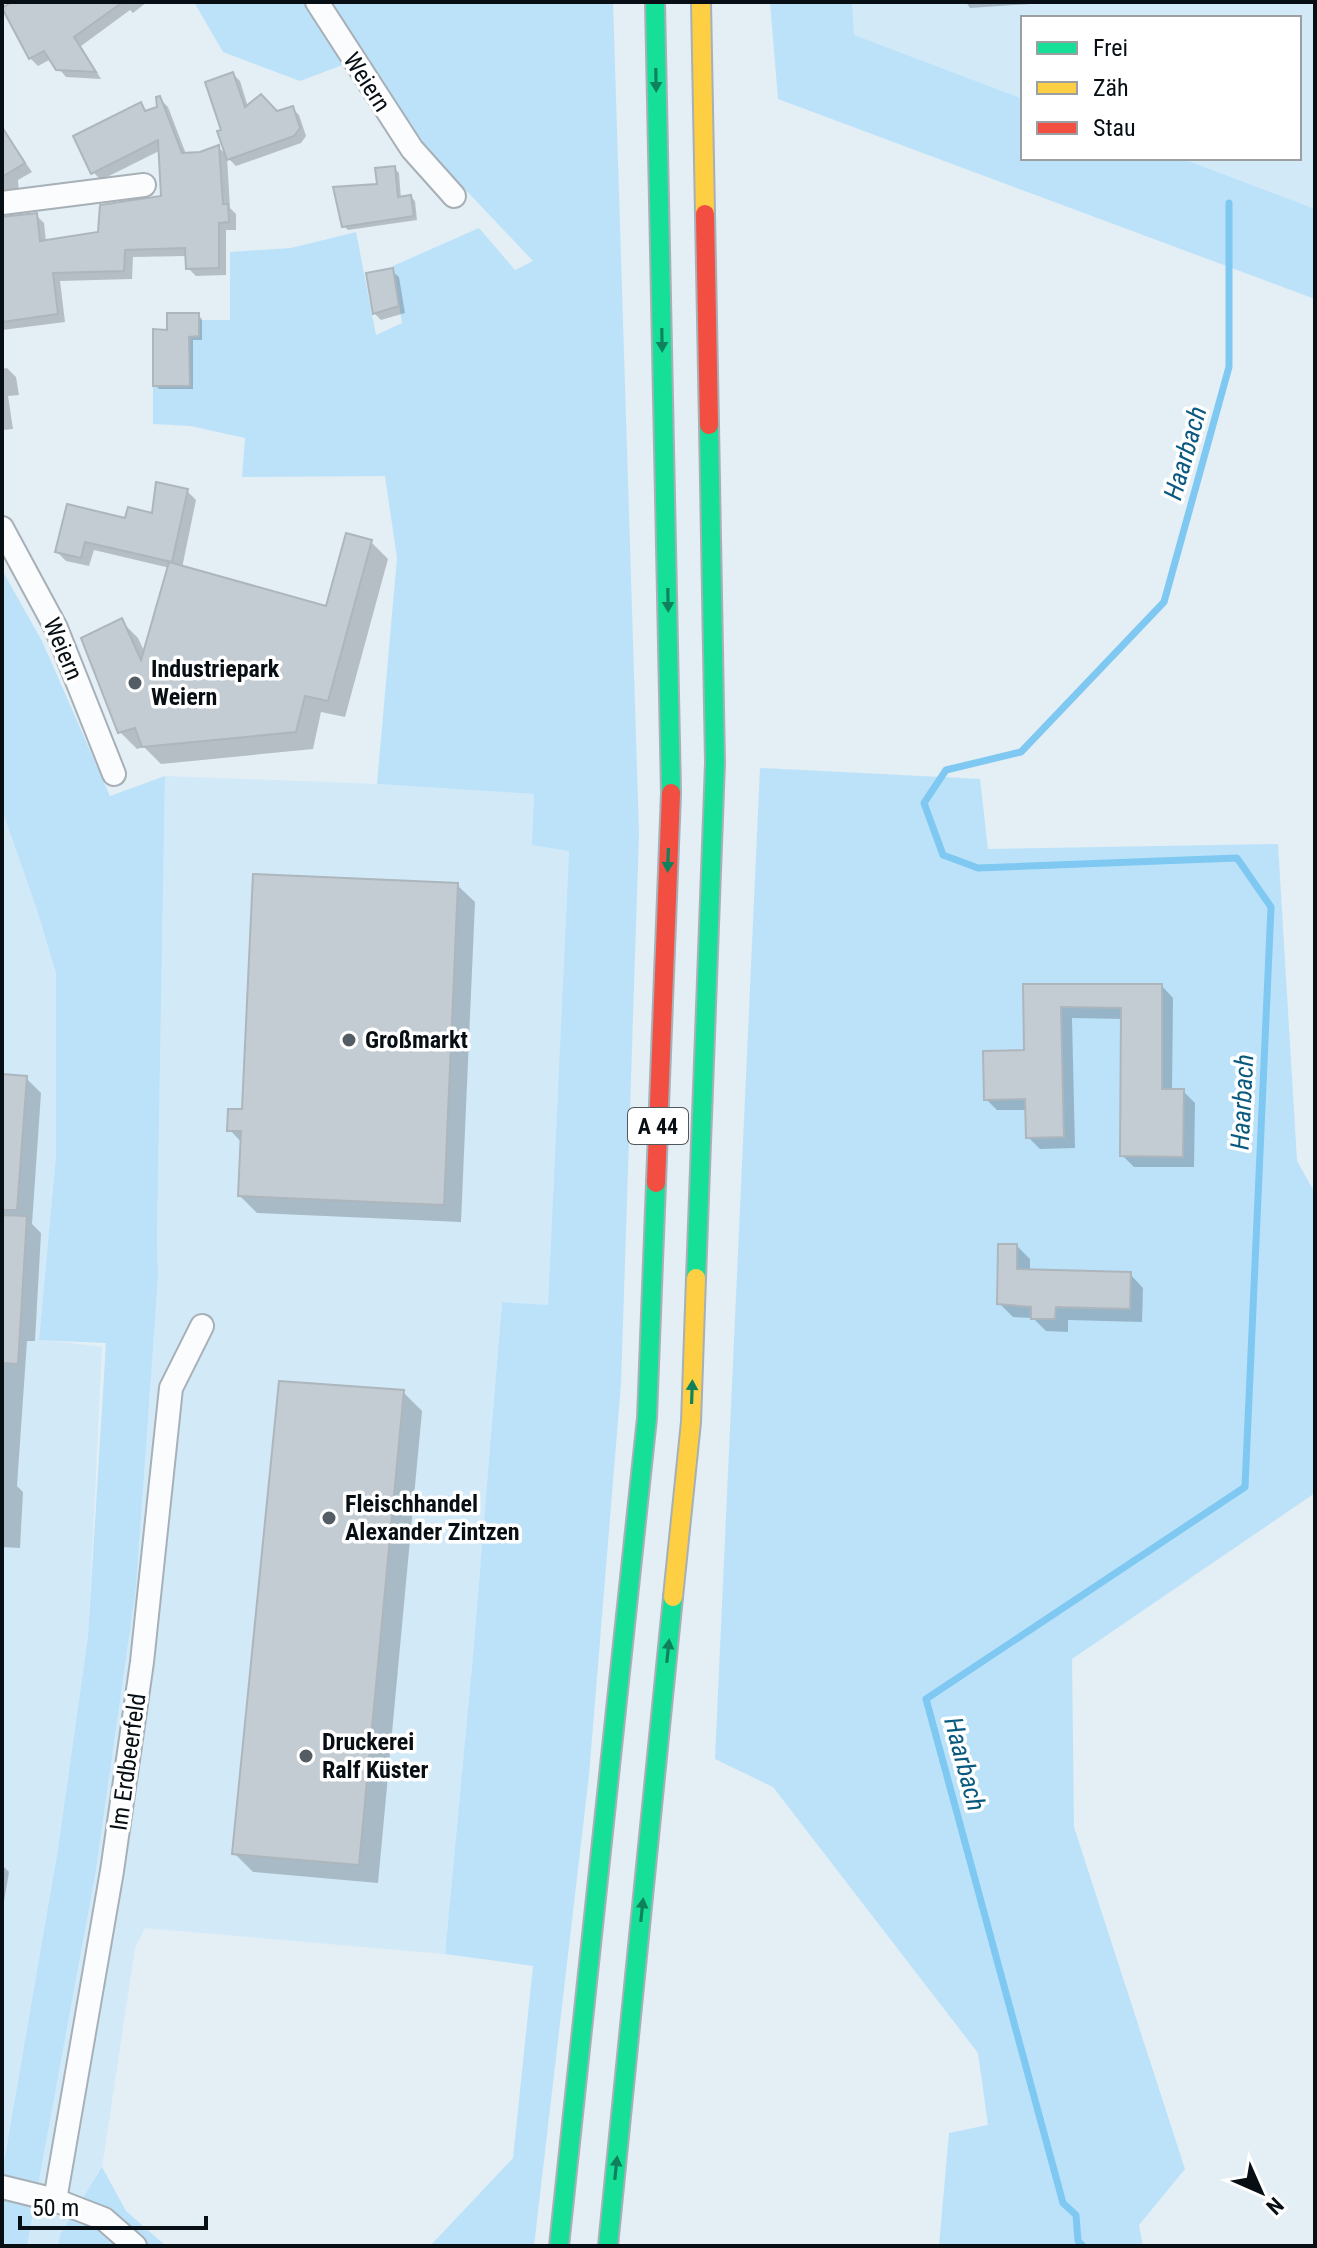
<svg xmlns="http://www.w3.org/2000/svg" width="1317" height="2248" viewBox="0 0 1317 2248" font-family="'Roboto Condensed',sans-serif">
  <rect width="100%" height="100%" fill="#e3eef5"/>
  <g fill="#d2e9f8">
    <polygon points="852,2 1312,2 1315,18 1315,209 1181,158 1299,158 1299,18 1023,18 1023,99 853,35"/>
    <polygon points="165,776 377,784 534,794 569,851 548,1305 502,1303 472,1666 445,1954 145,1928 135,1948 102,2167 60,2235 58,2246 27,2246 95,1876 136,1588 158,1278 157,1238"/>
    <polygon points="2,810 36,907 56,973 56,1155 39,1339 102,1347 88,1636 58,1849 2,2174"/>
  </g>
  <g fill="#bce2fa">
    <polygon points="194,2 613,2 639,834 621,1384 589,1775 534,2246 430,2246 513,2158 533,1966 445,1954 472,1666 502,1302 548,1305 569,851 532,845 534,794 377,784 397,558 385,476 242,477 245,438 191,426 153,424 153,344 190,345 191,320 230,320 230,252 291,248 356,232 376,335 402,323 393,266 479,228 515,270 533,261 408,129 361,58 300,81 223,52"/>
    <polygon points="770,2 852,2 854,35 1023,99 1023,158 1181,158 1315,209 1315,299 778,99"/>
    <polygon points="2,570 42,641 110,796 165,776 157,1238 158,1278 136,1588 95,1876 27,2246 2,2246 2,2174 58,1849 88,1636 106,1343 39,1340 56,1155 56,973 36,907 2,810"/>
    <polygon points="760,768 980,779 988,849 1278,844 1297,1161 1315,1193 1315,1493 1072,1659 1074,1827 1185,2169 1139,2225 1143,2246 939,2246 949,2133 988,2125 978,2053 773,1787 715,1759"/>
    <polygon points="102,2167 126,2211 166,2246 58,2246 60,2235"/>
  </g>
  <g fill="#0003">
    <polygon points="20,2 147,2 133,13 130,10 81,46 101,79 66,77 51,59 38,66 30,58 2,4 18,9"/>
    <polygon points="966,2 1062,2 970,8"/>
    <polygon points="233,74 240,81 248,107 277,113 292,108 299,115 306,136 301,143 236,166 227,157 230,208 236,214 236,230 226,230 226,275 196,276 188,268 187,256 133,257 132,279 60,281 65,322 2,330 2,219 36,215 44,223 46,242 100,233 163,198 161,150 101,180 93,172 140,105 148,112 159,108 160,99 168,107 186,154 200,154 219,148 228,156 223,131"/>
    <polygon points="2,129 32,172 18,180 19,195 2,199"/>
    <polygon points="395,169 399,173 401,199 411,197 415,201 417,220 348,230 344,226"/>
    <polygon points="392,271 399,277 405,313 381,320 374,313"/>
    <polygon points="198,315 202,319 202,340 193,340 193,389 159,389 155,385"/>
    <polygon points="7,368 16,377 19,395 8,396 13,429 2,430 2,369"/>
    <polygon points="187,491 196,500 182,568 327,608 371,542 388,559 345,717 321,712 313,749 161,764 144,747 137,749 120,732 121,621 138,638 145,653 170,568 94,550 89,566 66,561 57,552 127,520 153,515"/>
    <polygon points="457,885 475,902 461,1222 257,1213 240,1196 242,1143 230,1130 244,1111"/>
    <polygon points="1025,986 1162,986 1173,998 1172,1091 1183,1091 1195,1103 1194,1167 1134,1167 1122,1155 1123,1019 1072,1018 1075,1148 1040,1149 1028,1137 1027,1110 997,1110 986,1099 1026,1052"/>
    <polygon points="2,1076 26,1078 41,1093 32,1224 41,1233 35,1341 27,1341 17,1486 23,1492 20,1548 2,1547"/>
    <polygon points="1017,1246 1030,1259 1030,1271 1130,1274 1143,1288 1142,1322 1068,1320 1068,1332 1046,1331 1033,1318 1013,1317 999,1303"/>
    <polygon points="403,1392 422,1411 378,1883 253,1872 234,1853"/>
    <polygon points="2,1865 9,1872 2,1913"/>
  </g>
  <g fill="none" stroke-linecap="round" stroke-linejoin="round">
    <polyline stroke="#7fc8f2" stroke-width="7" points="1083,2246 1078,2241 1076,2215 1063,2203 926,1699 1245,1487 1271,907 1237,858 978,868 943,855 924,803 946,770 1021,752 1164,602 1229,367 1229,203"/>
  </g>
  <g fill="#c3ccd3" stroke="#adb6bc" stroke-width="2">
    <polygon points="12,2 123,2 74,37 96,72 56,70 44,51 29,59 2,8"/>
    <polygon points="233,72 245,107 261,94 277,111 293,106 300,128 294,136 227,160 217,131 221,130 205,82"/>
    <polygon points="160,96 182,153 200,152 219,145 223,204 228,204 229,222 219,223 219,268 186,269 185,248 125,250 124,271 53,273 58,314 2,322 2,217 37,213 40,241 98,232 100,205 161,196 158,140 91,174 73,136 141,102 145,111 157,107 156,97"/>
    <polygon points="2,127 25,163 2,177"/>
    <polygon points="395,166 398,197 411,195 414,216 342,227 333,187 377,184 375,168"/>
    <polygon points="393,268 399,306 373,314 366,273"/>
    <polygon points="167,313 199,313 199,336 189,337 190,386 153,386 153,329 167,330"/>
    <polygon points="156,482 188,489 172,562 85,542 81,558 55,552 67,504 125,518 128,507 152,513"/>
    <polygon points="346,533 372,540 328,701 305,696 296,732 142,747 135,728 118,733 81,638 122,618 141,660 169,562 326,606"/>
    <polygon points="253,874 458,883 444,1205 238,1196 241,1131 227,1131 228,1109 242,1109"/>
    <polygon points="1023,984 1162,984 1162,1089 1184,1089 1183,1157 1120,1156 1121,1008 1061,1007 1064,1137 1026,1138 1025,1099 984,1100 983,1051 1024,1050"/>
    <polygon points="2,1074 27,1076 17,1210 2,1210"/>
    <polygon points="2,1215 27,1216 18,1364 2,1363"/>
    <polygon points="998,1244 1017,1244 1017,1269 1131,1272 1130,1309 1056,1307 1055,1319 1031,1319 1031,1307 997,1304"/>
    <polygon points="279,1381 404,1390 359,1865 232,1854"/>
  </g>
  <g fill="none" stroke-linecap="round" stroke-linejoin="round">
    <defs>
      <g id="street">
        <polyline points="317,2 412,149 454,196"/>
        <polyline points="2,203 144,185"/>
        <polyline points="2,528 56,628 114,774"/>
        <polyline points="2,2187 55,2200 104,2219 135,2246"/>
        <polyline points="55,2200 112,1871 142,1662 171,1388 202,1326"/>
      </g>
      <g id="fast">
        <polyline points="655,2 671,793"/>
        <polyline points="696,1278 715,763 709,425"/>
        <polyline points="559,2246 647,1418 656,1183"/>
        <polyline points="608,2246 673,1597"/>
      </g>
      <g id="slow">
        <polyline points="701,2 705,214"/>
        <polyline points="673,1597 691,1422 696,1278"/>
      </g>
      <g id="jam">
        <polyline points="705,214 709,425"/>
        <polyline points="656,1183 671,793"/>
      </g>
    </defs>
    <use href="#street" stroke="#a7b0b7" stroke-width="26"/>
    <use href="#fast" stroke="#a7b0b7" stroke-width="22"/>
    <use href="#slow" stroke="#a7b0b7" stroke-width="22"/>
    <use href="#jam" stroke="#a7b0b7" stroke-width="22"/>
    <use href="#street" stroke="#fbfcfe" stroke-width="22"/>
    <use href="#fast" stroke="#16e098" stroke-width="18"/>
    <use href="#slow" stroke="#ffcf43" stroke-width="18"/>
    <use href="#jam" stroke="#f24e42" stroke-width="18"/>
  </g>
  <defs><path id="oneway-solid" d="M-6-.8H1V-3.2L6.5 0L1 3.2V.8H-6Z" transform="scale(2)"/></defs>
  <g fill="#0f825d">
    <use href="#oneway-solid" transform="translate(656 80) rotate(89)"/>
    <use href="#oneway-solid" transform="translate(662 340) rotate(89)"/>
    <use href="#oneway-solid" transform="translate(668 600) rotate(89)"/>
    <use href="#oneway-solid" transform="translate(668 860) rotate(92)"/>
    <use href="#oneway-solid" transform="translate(692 1392) rotate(-88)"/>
    <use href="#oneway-solid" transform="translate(668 1651) rotate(-84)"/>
    <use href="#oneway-solid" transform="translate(642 1910) rotate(-84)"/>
    <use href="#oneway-solid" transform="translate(616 2168) rotate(-84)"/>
  </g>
  <g fill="#545d63" stroke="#fff" stroke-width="3">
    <circle cx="135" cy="683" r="8"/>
    <circle cx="349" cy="1040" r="8"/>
    <circle cx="329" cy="1518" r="8"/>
    <circle cx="306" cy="1756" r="8"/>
  </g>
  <g text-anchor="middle" stroke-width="7" stroke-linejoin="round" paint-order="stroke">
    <rect fill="#fff" stroke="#51575b" stroke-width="2" x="628" y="1108" width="60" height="36" rx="6"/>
    <g font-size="22" font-weight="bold" fill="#070f15">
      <text x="658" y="1134">A 44</text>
    </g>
    <g font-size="24" fill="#070f15" stroke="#fff">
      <text transform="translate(367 82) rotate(57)" y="8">Weiern</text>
      <text transform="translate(63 649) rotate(67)" y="8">Weiern</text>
      <text transform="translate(128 1762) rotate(-82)" y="8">Im Erdbeerfeld</text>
    </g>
    <g font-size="24" font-weight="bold" fill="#070f15" stroke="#fff" text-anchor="start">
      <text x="151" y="677">Industriepark<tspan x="151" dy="28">Weiern</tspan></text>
      <text x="365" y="1048">Großmarkt</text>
      <text x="345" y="1512">Fleischhandel<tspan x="345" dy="28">Alexander Zintzen</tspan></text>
      <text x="322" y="1750">Druckerei<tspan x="322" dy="28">Ralf Küster</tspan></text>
    </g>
    <g font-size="26" font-style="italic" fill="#0a5a80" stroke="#fff">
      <text transform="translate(1185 453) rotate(-74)" y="9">Haarbach</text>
      <text transform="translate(1242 1102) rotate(-87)" y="9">Haarbach</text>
      <text transform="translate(965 1764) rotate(75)" y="9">Haarbach</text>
    </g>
  </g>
  <rect width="1317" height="2248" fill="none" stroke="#070f15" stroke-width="8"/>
  <rect x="1021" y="16" width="280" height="144" fill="#ffffff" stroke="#9c9fa1" stroke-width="2"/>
  <rect x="1037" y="42" width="40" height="12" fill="#16e098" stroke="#9c9fa1" stroke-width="2"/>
  <text x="1093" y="56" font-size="24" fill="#070f15">Frei</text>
  <rect x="1037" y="82" width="40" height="12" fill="#ffcf43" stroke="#9c9fa1" stroke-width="2"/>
  <text x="1093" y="96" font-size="24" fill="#070f15">Zäh</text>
  <rect x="1037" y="122" width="40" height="12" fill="#f24e42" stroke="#9c9fa1" stroke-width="2"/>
  <text x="1093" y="136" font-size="24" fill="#070f15">Stau</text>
  <g transform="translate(1261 2192) rotate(135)" stroke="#ffffff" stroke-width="6" paint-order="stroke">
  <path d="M0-6L14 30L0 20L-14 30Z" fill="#070f15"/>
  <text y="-12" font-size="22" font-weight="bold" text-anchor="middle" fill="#070f15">N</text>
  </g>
  <path d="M20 2216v12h186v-12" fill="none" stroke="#070f15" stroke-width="4"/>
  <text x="32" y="2216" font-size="24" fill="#070f15" stroke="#ffffff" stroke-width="6" paint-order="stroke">50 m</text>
</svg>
